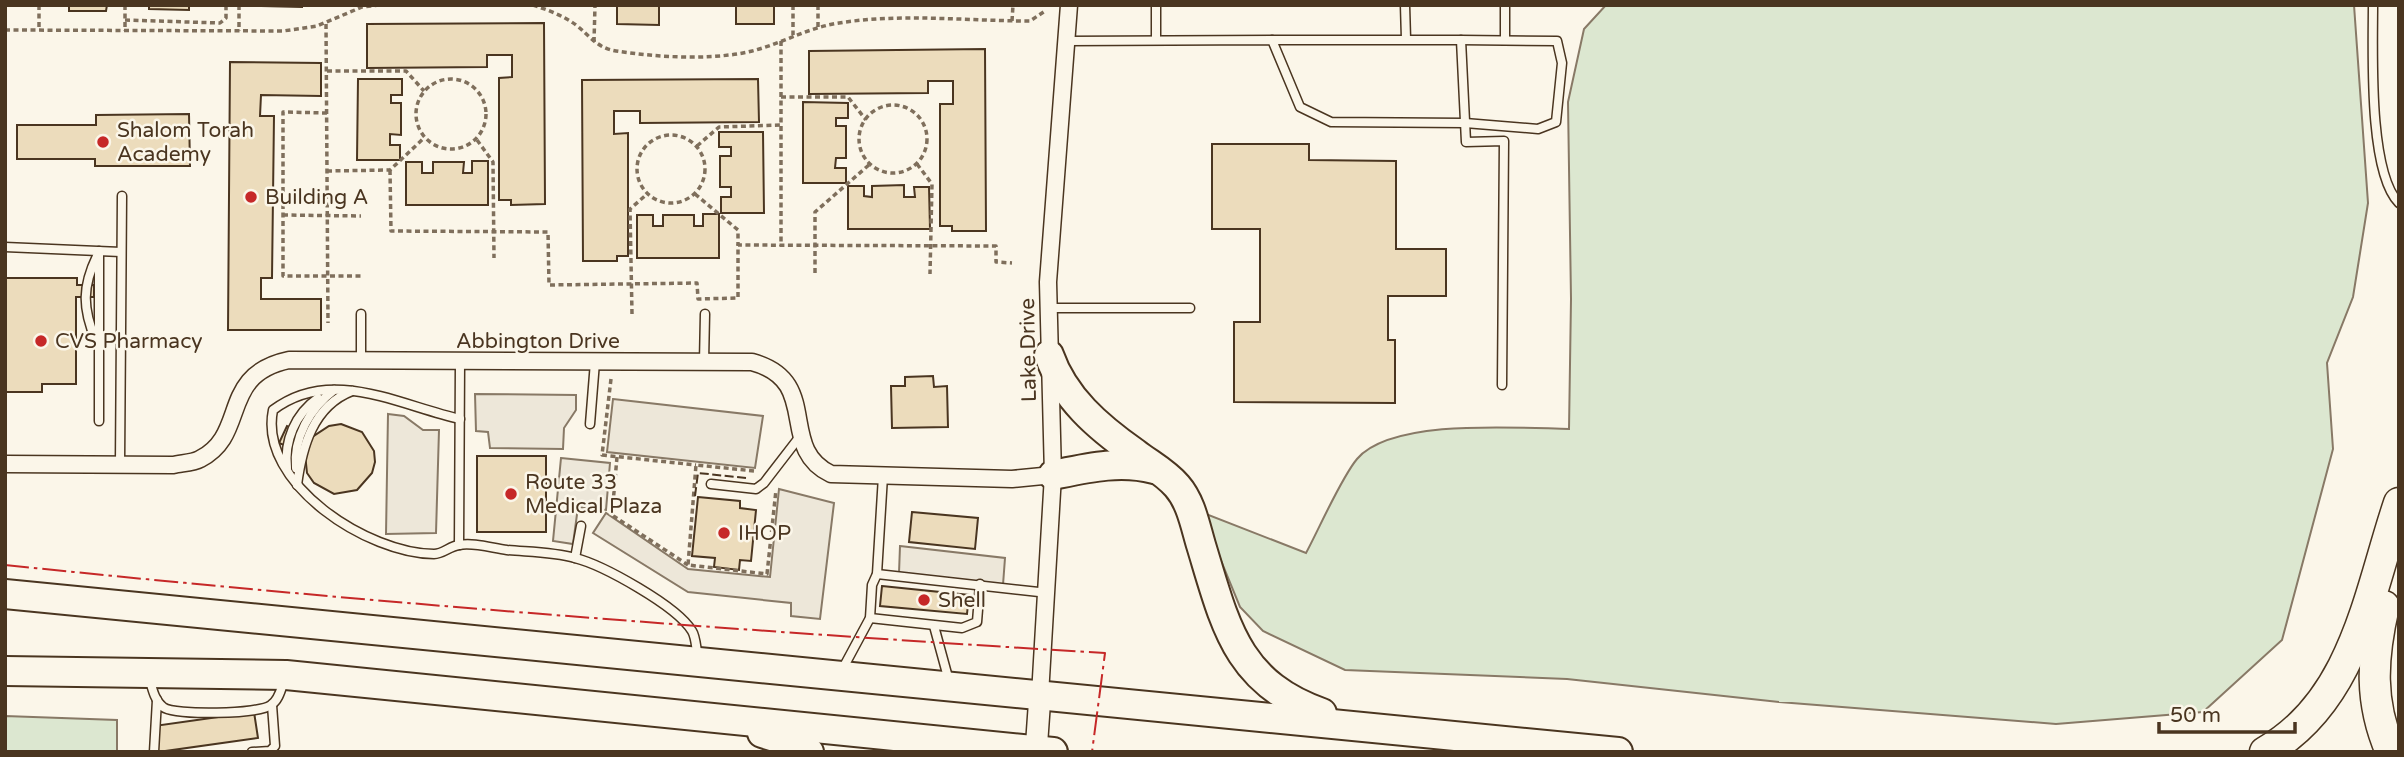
<svg xmlns="http://www.w3.org/2000/svg" width="2404" height="757" viewBox="0 0 2404 757" font-family="'Varela Round',sans-serif">
  <rect width="100%" height="100%" fill="#fbf6e9"/>
  <g fill="#dce7d0" stroke="#887966" stroke-width="2">
    <path d="M1606 5H2354L2368 203 2353 297 2327 363 2333 449 2282 640 2203 712 2056 724 1779 702 1567 679 1345 670 1263 631 1240 607 1201 512 1306 553C1319 529 1341 478 1357 459 1392 418 1518 428 1569 429L1571 299 1568 102 1584 29Z"/>
    <polygon points="5,716 117,720 117,752 5,752"/>
  </g>
  <g fill="#ede7d9" stroke="#887966" stroke-width="2">
    <polygon points="475,394 576,395 576,410 564,428 563,449 490,448 488,432 476,431"/>
    <polygon points="613,399 763,416 755,468 607,452"/>
    <polygon points="388,414 404,416 423,430 439,430 436,533 386,534"/>
    <polygon points="561,458 610,463 606,510 578,507 573,544 553,541"/>
    <polygon points="779,489 834,503 820,619 791,616 791,603 688,592 593,533 606,513 688,569 770,577"/>
    <polygon points="900,546 1005,558 1003,585 899,573"/>
  </g>
  <g fill="#ecdcbc" stroke="#4a3520" stroke-width="2">
    <polygon points="69,5 107,5 106,11 69,11"/>
    <polygon points="149,5 189,5 189,10 149,9"/>
    <polygon points="262,5 302,5 302,7 262,6"/>
    <polygon points="617,5 659,5 659,25 617,24"/>
    <rect x="736" y="5" width="38" height="19"/>
    <polygon points="544,23 545,204 511,205 511,200 499,200 499,78 512,77 512,55 487,55 487,67 367,68 367,24"/>
    <polygon points="985,49 986,231 952,231 952,226 940,226 940,104 953,104 953,81 928,81 928,93 809,94 809,51"/>
    <polygon points="230,62 321,63 321,96 261,95 260,116 274,116 272,278 261,278 261,299 321,299 321,330 228,330"/>
    <polygon points="358,79 402,79 402,95 391,95 391,103 401,103 401,135 390,134 390,145 400,145 400,160 357,160"/>
    <polygon points="758,79 759,122 640,123 640,111 614,111 614,134 628,133 628,256 617,256 617,261 583,261 582,80"/>
    <polygon points="803,102 848,103 848,118 836,118 836,126 846,126 846,158 836,158 835,168 846,168 846,183 803,183"/>
    <polygon points="189,114 190,166 95,166 95,159 17,159 17,125 96,125 96,115"/>
    <polygon points="719,132 763,132 764,213 721,213 721,197 731,197 731,187 720,187 720,156 731,156 731,147 719,147"/>
    <polygon points="1212,144 1309,144 1309,160 1396,161 1396,249 1446,249 1446,296 1388,296 1388,340 1395,340 1395,403 1234,402 1234,322 1260,322 1260,229 1212,229"/>
    <polygon points="472,161 488,161 488,205 406,205 406,162 422,162 422,173 433,173 433,162 464,162 463,173 472,173"/>
    <polygon points="904,185 904,197 915,197 914,187 929,187 930,229 848,229 848,186 864,186 864,196 872,197 872,186"/>
    <polygon points="703,214 719,214 719,258 637,258 637,215 653,215 653,226 663,226 663,215 694,215 694,226 703,226"/>
    <polygon points="5,278 77,278 77,285 94,285 94,297 76,297 76,384 42,384 42,392 5,392"/>
    <polygon points="933,376 934,387 947,386 948,427 892,428 891,386 905,386 905,377"/>
    <polygon points="341,424 362,432 374,451 375,462 372,473 357,490 334,494 314,483 307,473 305,454 279,443 287,426 312,437 329,426"/>
    <rect x="477" y="456" width="69" height="76"/>
    <polygon points="698,497 740,501 740,508 756,510 751,561 740,560 739,570 714,567 715,558 692,556"/>
    <polygon points="912,512 978,518 975,549 909,542"/>
    <polygon points="882,586 969,595 967,614 880,606"/>
    <polygon points="254,712 258,738 158,752 154,726"/>
  </g>
  <g fill="none" stroke-linecap="round" stroke-linejoin="round">
    <defs>
      <g id="service">
        <polyline points="1156,5 1156,40"/>
        <polyline points="1405,5 1406,39"/>
        <path d="M2373 5C2373 49 2368 172 2399 203"/>
        <polyline points="1272,40 1461,40 1466,142 1504,141 1502,385"/>
        <polyline points="1505,40 1505,5"/>
        <polyline points="1067,41 1272,40 1300,107 1331,122 1465,123 1538,129 1556,122 1562,63 1557,41 1461,40"/>
        <polyline points="5,247 121,252"/>
        <polyline points="1048,308 1190,308"/>
        <polyline points="361,314 361,360"/>
        <path d="M96 341C82 308 82 286 98 254"/>
        <polyline points="704,362 705,314"/>
        <path d="M460 419C398 405 331 366 273 410 258 484 369 554 434 554 443 554 450 546 459 545 473 542 492 548 507 550 529 552 554 552 575 558 603 565 677 606 692 631 696 637 696 649 698 657"/>
        <polyline points="99,421 99,251"/>
        <polyline points="590,424 595,362"/>
        <polyline points="120,464 122,196"/>
        <path d="M287 468C284 441 295 414 318 398"/>
        <path d="M296 468C293 438 310 408 334 390"/>
        <polyline points="711,484 756,489 764,483 801,435"/>
        <path d="M297 485C302 447 313 406 352 391"/>
        <polyline points="459,545 460,362"/>
        <polyline points="575,558 581,526"/>
        <polyline points="877,574 1048,593"/>
        <polyline points="870,618 962,628 977,622 980,584"/>
        <polyline points="934,626 949,681"/>
        <polyline points="842,670 870,618 872,585 877,574 883,476"/>
        <path d="M149 677C152 687 154 700 163 707 174 716 260 714 271 705 279 700 281 689 284 681"/>
        <polyline points="154,752 157,700"/>
        <polyline points="252,752 270,751 275,746 272,705"/>
      </g>
      <g id="minor">
        <path d="M5 464 173 465C181 463 193 463 200 459 249 434 218 375 289 360L752 362C823 381 776 448 831 474L1012 479 1053 475"/>
        <polyline points="1040,695 1053,475 1048,282 1069,5"/>
      </g>
      <polyline id="tertiary" points="1036,752 1040,695"/>
      <g id="trunk">
        <path d="M1049 355C1064 398 1098 427 1135 453 1149 464 1165 472 1177 486 1191 502 1195 525 1201 545 1225 624 1236 683 1322 713"/>
        <path d="M1053 475C1087 468 1120 460 1154 469"/>
        <polyline points="5,594 1618,752"/>
        <polyline points="5,671 286,675 1053,752"/>
        <polyline points="762,733 794,743 809,752"/>
      </g>
      <g id="motorway">
        <path d="M2384 606C2372 658 2369 702 2391 752"/>
        <path d="M2265 752C2355 701 2369 592 2399 503"/>
      </g>
    </defs>
    <use href="#service" stroke="#4a3520" stroke-width="11"/>
    <use href="#minor" stroke="#4a3520" stroke-width="19"/>
    <use href="#tertiary" stroke="#4a3520" stroke-width="24"/>
    <use href="#trunk" stroke="#4a3520" stroke-width="32"/>
    <use href="#motorway" stroke="#4a3520" stroke-width="33"/>
    <g stroke="#7f6f5c" stroke-width="3.5" stroke-dasharray="5 3.5" stroke-linecap="butt">
      <polyline points="39,5 39,30"/>
      <polyline points="125,5 125,31"/>
      <polyline points="239,5 239,31"/>
      <path d="M533 5C548 10 564 16 576 25 590 36 597 48 616 51 655 57 704 60 743 53 776 47 805 28 839 23 901 13 967 21 1030 21L1045 11"/>
      <polyline points="793,5 793,35"/>
      <polyline points="125,20 220,23 226,18 226,5"/>
      <polyline points="1012,21 1013,5"/>
      <polyline points="326,24 328,323"/>
      <polyline points="818,27 818,5"/>
      <polyline points="5,30 283,31 317,26 362,7 379,5"/>
      <polyline points="781,41 781,246"/>
      <polyline points="594,42 595,5"/>
      <polyline points="327,71 406,71 424,91"/>
      <circle cx="451" cy="114" r="35"/>
      <polyline points="781,97 848,97 866,120"/>
      <circle cx="893" cy="139" r="34"/>
      <polyline points="327,113 283,112 283,276 361,276"/>
      <circle cx="671" cy="169" r="34"/>
      <polyline points="477,140 493,162 494,258"/>
      <polyline points="697,146 719,127 781,125"/>
      <polyline points="917,164 932,184 930,274"/>
      <polyline points="390,170 391,231 548,232 549,285 697,283 698,299 738,298 738,245 996,246 996,262 1012,263"/>
      <polyline points="327,171 390,170 424,138"/>
      <polyline points="695,194 738,230 738,245"/>
      <polyline points="283,215 361,216"/>
      <polyline points="815,273 815,212 870,164"/>
      <polyline points="632,314 630,209 647,194"/>
      <polyline points="611,379 602,455 696,465"/>
      <polyline points="617,457 612,515 688,565"/>
      <polyline points="754,471 696,465 688,565 767,574 776,490"/>
    </g>
    <use href="#service" stroke="#fbf6e9" stroke-width="8"/>
    <use href="#minor" stroke="#fbf6e9" stroke-width="16"/>
    <use href="#tertiary" stroke="#fbf6e9" stroke-width="21"/>
    <use href="#trunk" stroke="#fbf6e9" stroke-width="28"/>
    <use href="#motorway" stroke="#fbf6e9" stroke-width="30"/>
    <polyline stroke="#4a3520" stroke-width="2" stroke-dasharray="9 3.5" stroke-linecap="butt" points="695,496 698,473 746,478"/>
    <path stroke="#c62828" stroke-width="2" stroke-dasharray="24 5 3.5 5" stroke-linecap="butt" d="M5 565C371 603 738 631 1105 653L1092 752"/>
  </g>
  <g fill="#c62828" stroke="#fbf6e9" stroke-width="2.5">
    <circle cx="103" cy="142" r="7"/>
    <circle cx="251" cy="197" r="7"/>
    <circle cx="41" cy="341" r="7"/>
    <circle cx="511" cy="494" r="7"/>
    <circle cx="724" cy="533" r="7"/>
    <circle cx="924" cy="600" r="7"/>
  </g>
  <g text-anchor="middle" stroke-width="5" stroke-linejoin="round" paint-order="stroke">
    <g font-size="21" fill="#4a3520" stroke="#fbf6e9" text-anchor="start">
      <text x="117" y="137">Shalom Torah<tspan x="117" dy="24">Academy</tspan></text>
      <text x="265" y="204">Building A</text>
      <text x="55" y="348">CVS Pharmacy</text>
      <text x="525" y="489">Route 33<tspan x="525" dy="24">Medical Plaza</tspan></text>
      <text x="738" y="540">IHOP</text>
      <text x="938" y="607">Shell</text>
    </g>
    <g font-size="21" fill="#4a3520" stroke="#fbf6e9">
      <text x="538" y="348">Abbington Drive</text>
      <text transform="translate(1028 350) rotate(-91)" y="7">Lake Drive</text>
    </g>
  </g>
  <rect width="2404" height="757" fill="none" stroke="#4a3520" stroke-width="14"/>
  <path d="M2159 722v10h136v-10" fill="none" stroke="#4a3520" stroke-width="3.5"/>
  <text x="2170" y="722" font-size="21" fill="#4a3520" stroke="#fbf6e9" stroke-width="5" paint-order="stroke">50 m</text>
</svg>
